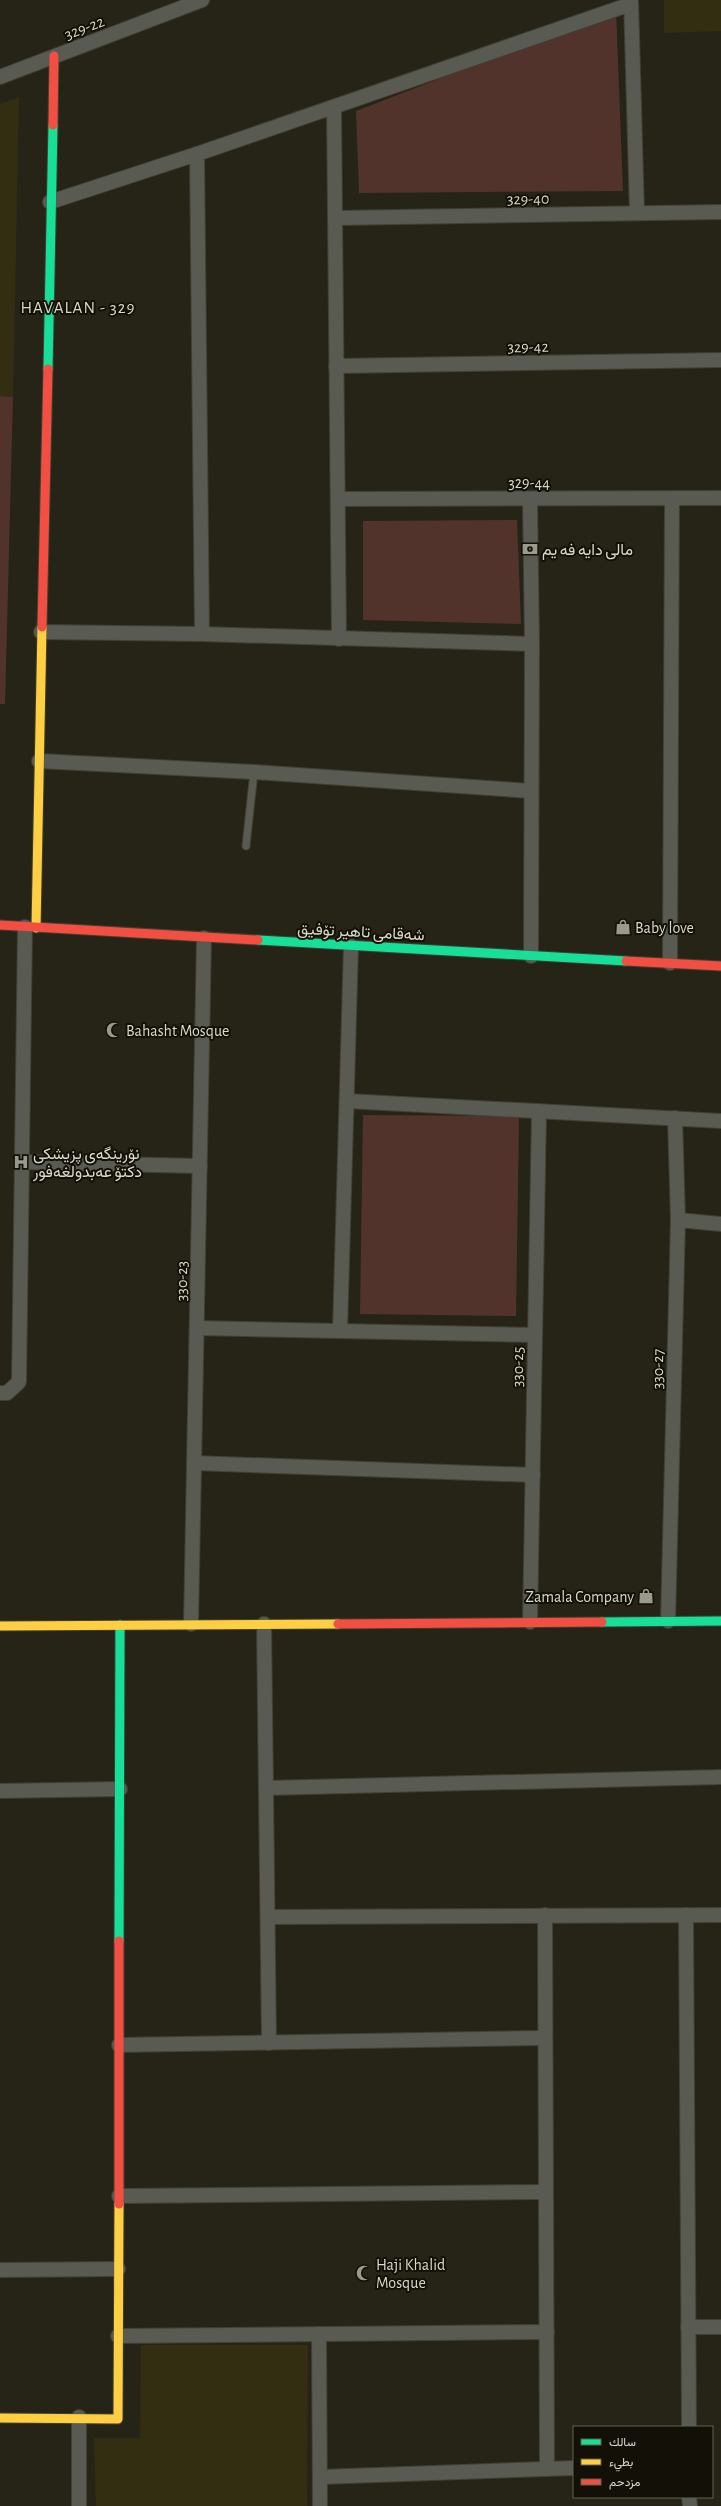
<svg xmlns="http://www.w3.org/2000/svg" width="721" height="2506" viewBox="0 0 721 2506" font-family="'Alegreya Sans',Vazirmatn,sans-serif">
  <rect width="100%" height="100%" fill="#262417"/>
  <g fill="#332e12">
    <polygon points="664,0 721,0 721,31 664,33"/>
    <polygon points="19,97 13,397 0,396 0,104"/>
    <polygon points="141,2345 308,2345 307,2506 96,2506 94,2438 140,2438"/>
  </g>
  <g fill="#51332b">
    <polygon points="616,10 623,191 359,193 356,111"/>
    <polygon points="0,396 13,397 5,704 0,704"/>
    <polygon points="517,520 521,624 363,620 363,521"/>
    <polygon points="363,1115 519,1116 516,1316 360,1314"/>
  </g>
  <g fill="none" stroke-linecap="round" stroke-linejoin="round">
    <defs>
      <polyline id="lane" points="246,846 254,772"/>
      <g id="street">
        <polyline points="631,0 637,213"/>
        <polyline points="0,77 202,0"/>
        <polyline points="334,107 339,639"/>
        <polyline points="197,154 202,634"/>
        <polyline points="50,202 197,154 631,4"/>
        <polyline points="335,218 721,212"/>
        <polyline points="336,366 721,360"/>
        <polyline points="338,499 721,498"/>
        <polyline points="530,499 532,644 531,956"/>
        <polyline points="41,632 202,634 532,644"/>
        <polyline points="39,761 254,772 531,791"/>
        <polyline points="670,963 672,498"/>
        <polyline points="347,1101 721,1121"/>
        <polyline points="21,1162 200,1166"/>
        <polyline points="678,1220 721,1224"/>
        <polyline points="197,1328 535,1335"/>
        <polyline points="340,1331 351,946"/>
        <polyline points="0,1393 7,1393 19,1382 25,927"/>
        <polyline points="194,1463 533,1475"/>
        <polyline points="668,1621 678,1220 675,1118"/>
        <polyline points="530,1622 539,1111"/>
        <polyline points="191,1624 204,938"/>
        <polyline points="264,1624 269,2043"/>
        <polyline points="266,1788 721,1777"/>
        <polyline points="0,1791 120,1789"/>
        <polyline points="545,1915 547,2469"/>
        <polyline points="686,1915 689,2427"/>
        <polyline points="268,1917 721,1915"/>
        <polyline points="119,2045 545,2038"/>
        <polyline points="119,2196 546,2192"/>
        <polyline points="0,2270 118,2269"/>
        <polyline points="688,2327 721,2327"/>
        <polyline points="319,2334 320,2506"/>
        <polyline points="118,2336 547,2332"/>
        <polyline points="79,2417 79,2506"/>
        <polyline points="320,2477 574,2468"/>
        <polyline points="689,2497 690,2506"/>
      </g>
      <g id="fast">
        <polyline points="48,369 53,125"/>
        <polyline points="258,940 626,961"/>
        <polyline points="602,1622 721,1621"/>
        <polyline points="119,1941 120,1625"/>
      </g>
      <g id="slow">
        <polyline points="36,928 42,627"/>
        <polyline points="0,1626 338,1624"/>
        <polyline points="0,2418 118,2419 119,2204"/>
      </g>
      <g id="jam">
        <polyline points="53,125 54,56"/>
        <polyline points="42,627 48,369"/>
        <polyline points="0,925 258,940"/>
        <polyline points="626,961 721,966"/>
        <polyline points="338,1624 602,1622"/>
        <polyline points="119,2204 119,1941"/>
      </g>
    </defs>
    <use href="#lane" stroke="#414035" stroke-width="9"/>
    <use href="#street" stroke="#414035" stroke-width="16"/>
    <use href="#fast" stroke="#414035" stroke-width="11"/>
    <use href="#slow" stroke="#414035" stroke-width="11"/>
    <use href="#jam" stroke="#414035" stroke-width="11"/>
    <use href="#lane" stroke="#595b53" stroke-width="7"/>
    <use href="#street" stroke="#595b53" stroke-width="14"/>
    <use href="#fast" stroke="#16e098" stroke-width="9"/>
    <use href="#slow" stroke="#ffcf43" stroke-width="9"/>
    <use href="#jam" stroke="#f24e42" stroke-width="9"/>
  </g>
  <defs>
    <symbol id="bank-bare" viewBox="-9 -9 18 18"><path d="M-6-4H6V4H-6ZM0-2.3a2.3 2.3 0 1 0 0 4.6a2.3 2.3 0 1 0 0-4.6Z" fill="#9b998b" stroke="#121007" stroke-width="2.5" paint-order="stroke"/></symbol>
    <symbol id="shop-bare" viewBox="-9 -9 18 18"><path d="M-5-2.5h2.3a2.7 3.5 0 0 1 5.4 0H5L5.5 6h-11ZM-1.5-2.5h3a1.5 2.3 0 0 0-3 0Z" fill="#9b998b" stroke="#121007" stroke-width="2.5" paint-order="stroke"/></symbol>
    <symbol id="mosque-bare" viewBox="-9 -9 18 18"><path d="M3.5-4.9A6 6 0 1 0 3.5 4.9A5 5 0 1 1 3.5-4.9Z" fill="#9b998b" stroke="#121007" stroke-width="2.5" paint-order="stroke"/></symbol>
    <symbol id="hospital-bare" viewBox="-9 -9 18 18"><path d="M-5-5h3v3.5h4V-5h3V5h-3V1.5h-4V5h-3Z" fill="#9b998b" stroke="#121007" stroke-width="2.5" paint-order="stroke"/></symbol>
  </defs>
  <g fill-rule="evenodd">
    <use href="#bank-bare" x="519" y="538" width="22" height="22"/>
    <use href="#shop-bare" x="612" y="916" width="22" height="22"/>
    <use href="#mosque-bare" x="103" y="1019" width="22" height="22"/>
    <use href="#hospital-bare" x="10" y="1151" width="22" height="22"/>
    <use href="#shop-bare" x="635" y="1585" width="22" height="22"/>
    <use href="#mosque-bare" x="353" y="2262" width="22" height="22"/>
  </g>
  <g text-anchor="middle" stroke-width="4" stroke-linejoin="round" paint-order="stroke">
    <g font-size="16" fill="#dad8ca" stroke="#121007">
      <text transform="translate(84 27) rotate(-21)" y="6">329-22</text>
      <text transform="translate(528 198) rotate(-1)" y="6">329-40</text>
      <text transform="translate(528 346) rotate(-1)" y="6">329-42</text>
      <text x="529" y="488">329-44</text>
      <text transform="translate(361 931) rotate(3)" y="6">شەقامی تاهیر تۆفیق</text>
      <text transform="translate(181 1281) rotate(-89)" y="6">330-23</text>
      <text transform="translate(517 1367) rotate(-89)" y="6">330-25</text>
      <text transform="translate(657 1369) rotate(-89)" y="6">330-27</text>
    </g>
    <g font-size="16" fill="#dad8ca" stroke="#121007" text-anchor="start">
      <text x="542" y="555">مالى دايه فه يم</text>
      <text x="635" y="933">Baby love</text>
      <text x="126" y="1036">Bahasht Mosque</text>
      <text x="33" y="1159">نۆرینگەی پزیشکی<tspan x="33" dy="18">دکتۆ عەبدولغەفور</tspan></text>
      <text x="634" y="1602" text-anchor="end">Zamala Company</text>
      <text x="376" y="2270">Haji Khalid<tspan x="376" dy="18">Mosque</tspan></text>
    </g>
    <g font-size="17" letter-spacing="1" fill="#dad8ca" stroke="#121007">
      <text x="78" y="313">HAVALAN - 329</text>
    </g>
  </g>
  <rect x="573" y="2426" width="140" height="72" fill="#121007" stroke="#626055"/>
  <rect x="581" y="2439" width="20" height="6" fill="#16e098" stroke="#626055"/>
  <text x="609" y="2446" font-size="12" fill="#dad8ca">سالك</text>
  <rect x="581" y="2459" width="20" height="6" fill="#ffcf43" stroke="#626055"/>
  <text x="609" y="2466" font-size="12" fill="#dad8ca">بطيء</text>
  <rect x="581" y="2479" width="20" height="6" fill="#f24e42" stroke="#626055"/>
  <text x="609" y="2486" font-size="12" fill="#dad8ca">مزدحم</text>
</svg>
